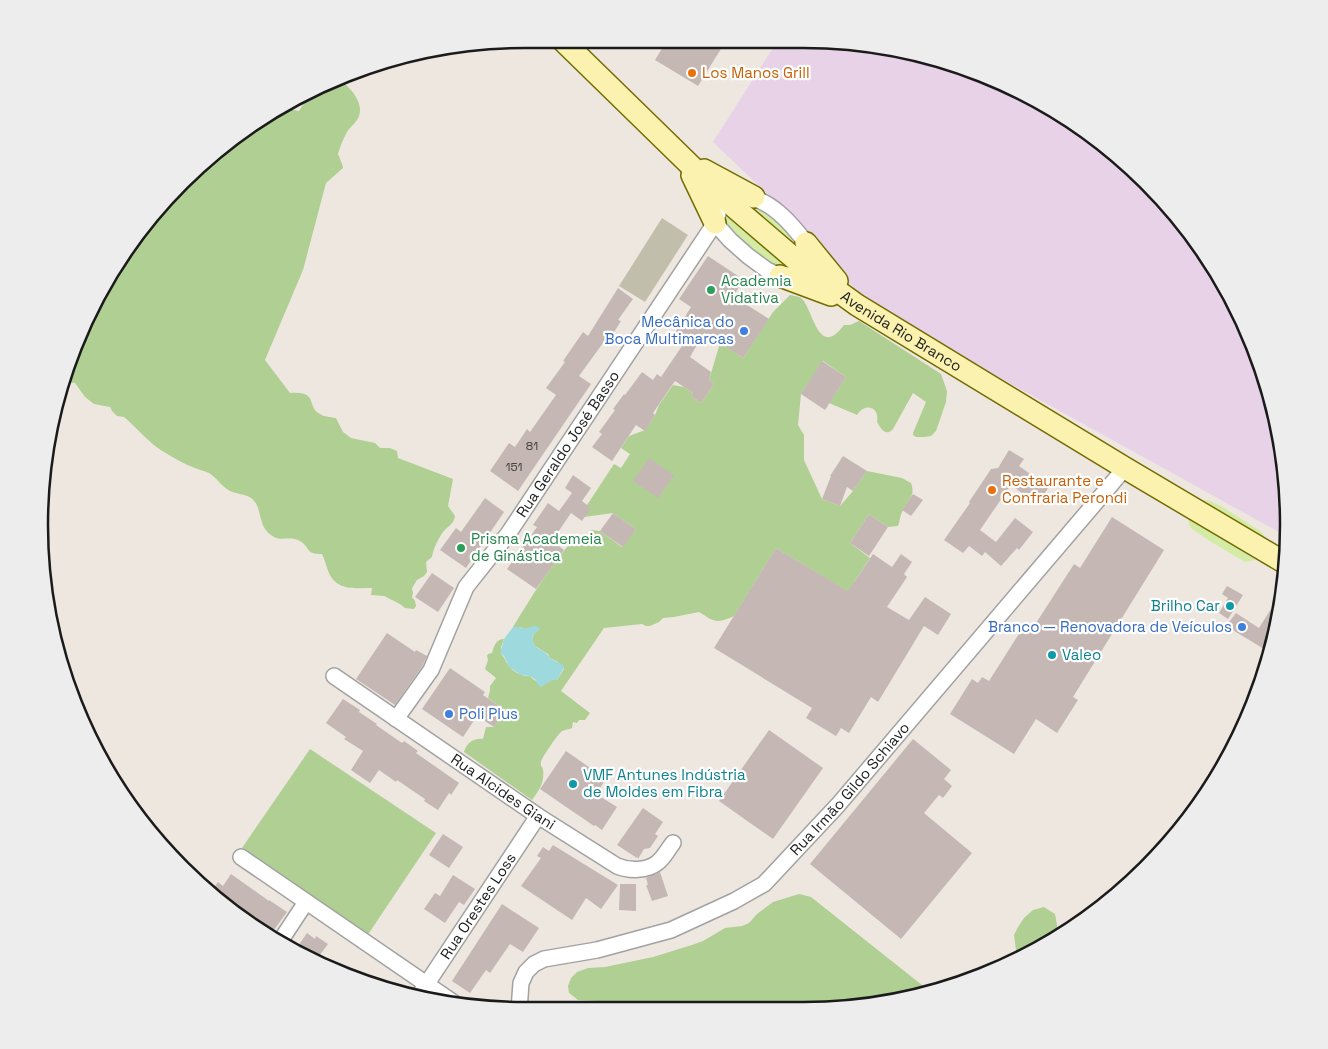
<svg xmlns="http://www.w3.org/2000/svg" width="1328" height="1049" viewBox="0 0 1328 1049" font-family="'Space Grotesk',sans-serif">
  <rect width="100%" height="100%" fill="#eee7e0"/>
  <polygon fill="#e7d2e7" points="778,40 835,40 960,65 1046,104 1124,159 1189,229 1224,282 1264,369 1285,461 1288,537 908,327 859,295 817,241 713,142"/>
  <polygon fill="#c2beac" points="662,218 688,235 645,302 619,286"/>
  <g fill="#d3eba3">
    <polygon points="735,200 756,205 776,217 793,235 802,257"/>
    <path d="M725 208 794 266C790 267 785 268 782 268 764 265 731 237 725 220 724 216 725 212 725 208Z"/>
    <polygon points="1204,500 1210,501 1221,506 1263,533 1267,544 1199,501"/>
    <polygon points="1188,518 1256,560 1245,562 1213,543 1192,529 1189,524"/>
  </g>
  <g fill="#afcf93">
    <path d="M339 80C350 86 364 103 359 116 357 122 351 126 347 132 343 139 340 147 338 154L342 164 343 168 326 183 303 270 265 360 290 393C319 390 306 407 320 414 324 417 331 417 336 418L343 432 351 438 375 443 380 448H390L397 451 398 458 453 479 448 506 455 516C454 524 448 526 443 532 438 539 433 549 432 557L426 562 427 572 424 576 417 580 412 588 413 593 412 597 415 601 416 606 414 609 405 608 400 604 384 596 371 595 372 588C355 588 337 591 329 573 326 566 325 560 322 554 305 554 311 548 300 541 292 536 281 541 274 537 256 527 264 508 251 498 246 494 236 494 230 491 221 486 217 478 209 473 205 471 199 470 195 468 184 464 174 458 164 452 150 444 137 428 124 417L117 416 112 411 110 407 94 404 85 397 75 383 62 382 104 281 181 181 278 107 299 111 311 92Z"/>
    <path d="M790 295C794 296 798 296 801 298 812 306 817 354 839 331 841 329 842 327 844 325H850L859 321 941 374 947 391 946 402 936 431 931 436 925 437H916L913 435V433L926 402 913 393 893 429C886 437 881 429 877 422 880 407 865 402 857 415L829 403 846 377 823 361 801 394 798 425 804 435V460L822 499 840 506 853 491 867 471 902 478 911 483C916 497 908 498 903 510 900 515 900 521 898 526L888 527 869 514 850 543 870 558 854 582 874 607 776 548 734 616C716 624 715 622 699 612L674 617 663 618 659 622 650 626H646L642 624 604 628 561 691 590 713 585 720H579L577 723 573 722 572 728C569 730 564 729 561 732 558 734 541 759 541 762 540 767 542 765 543 770 545 781 539 791 532 800L464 752C467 743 473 738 483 739L486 727H494L505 710 488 698 490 690V686L496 678 485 669 488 660 487 656 488 654 492 653C494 646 496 639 504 639L501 647V654C505 657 505 661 508 665 513 672 523 677 530 676L533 679 543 685 551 680H557L564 669 558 662 550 658 548 654 535 646 532 641 534 633 530 628 525 629 520 627H513C532 596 551 564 576 537L583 542 591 530 600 531 622 547 636 529 613 513 584 517 587 505 614 464 621 468 630 454 621 448 629 436 645 430 655 415 659 405 673 385 684 387 693 393 691 396 701 403 714 384 709 380 720 343 743 358 773 312Z"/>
    <polygon points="310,749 436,833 367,936 242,848"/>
    <polygon points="799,894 811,897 932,993 836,1009 606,1010 599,1001 578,1000 569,993 568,986 571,978 577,972 588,968 605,967 653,957 692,945 703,941 725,928 742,926 749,923 757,914 773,902"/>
    <polygon points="1044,907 1055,914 1059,936 1046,945 1017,958 1014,935 1018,927 1024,918 1033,910"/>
  </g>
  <path fill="#9edadd" d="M534 626H537L540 629 533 635C530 651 545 648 550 658 567 668 567 662 557 680H552L541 687 537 684 536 680 530 676 521 675 509 667 504 656 500 653 504 639 513 627H520L525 629Z"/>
  <g fill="#c5b8b4">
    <polygon points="668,39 727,39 698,86 655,60"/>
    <polygon points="708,256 744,280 733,296 769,319 743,358 704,333 690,357 711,372 709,380 714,384 701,403 691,396 693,393 675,381 653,413 655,415 645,431 636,425 612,461 592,447 602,434 599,432 615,410 613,409 624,394 625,395 642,372 653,380 657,374 661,377 684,343 673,336 691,307 679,299"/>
    <polygon points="618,288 633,299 618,320 621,321 606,345 603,343 579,376 591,384 518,491 490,471 509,443 515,447 527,429 530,432 556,395 546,388 565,362 563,361 583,332 588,336"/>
    <polygon points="822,361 846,377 825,410 801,394"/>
    <polygon points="1009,450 1024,459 1019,466 1049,487 1037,504 1011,485 980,530 996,542 1015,518 1033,532 1019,550 1017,548 1001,566 985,552 982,556 969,546 963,553 944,540 970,503 969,502 991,469 998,468"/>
    <polygon points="843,456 867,471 853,491 847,487 840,506 822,499 831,476 830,476"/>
    <polygon points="649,458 674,475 658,498 633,481"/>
    <polygon points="573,475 591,488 582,501 591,508 582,521 571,513 552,541 564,550 536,589 507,569 537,527 533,525 548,503 559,511 572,493 565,488"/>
    <polygon points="913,494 923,500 911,516 902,510"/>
    <polygon points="485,498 504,512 466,568 440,550 456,528 461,532"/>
    <polygon points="613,513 636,529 623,547 600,531"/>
    <polygon points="869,514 888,527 869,556 850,543"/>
    <polygon points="1112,517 1164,550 1073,697 1078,700 1057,733 1036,719 1014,754 950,714 972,679 978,683 982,677 989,681 1022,629 1029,634 1074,564 1080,568"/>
    <polygon points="776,548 848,591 873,554 892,567 901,554 912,562 904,574 907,577 887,607 909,620 925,597 951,614 938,635 924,626 878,702 871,697 849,733 841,728 836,736 806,718 812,708 714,648"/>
    <polygon points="432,573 454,588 438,612 415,597"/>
    <polygon points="1227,586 1243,595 1228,619 1219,613 1228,598 1222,594"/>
    <polygon points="1271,609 1279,614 1274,644 1269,652 1226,626 1236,613 1259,628"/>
    <polygon points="387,633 415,652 416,650 427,656 423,665 395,705 356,679"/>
    <polygon points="450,668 485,692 483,695 505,710 494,727 477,716 463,737 422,709"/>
    <polygon points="343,699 360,710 359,712 377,724 376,725 402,743 404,741 418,751 416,753 459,783 451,795 449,793 438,810 424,801 425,799 397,780 396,782 379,770 370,783 351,770 363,751 344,739 346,737 326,723"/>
    <polygon points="769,730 823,768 773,839 719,801"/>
    <polygon points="913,739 951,770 944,779 952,786 943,798 939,795 924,813 972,853 901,939 810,864"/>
    <polygon points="566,751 606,779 596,794 617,807 602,830 595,825 594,826 540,789"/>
    <polygon points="643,808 663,822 655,834 658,836 650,848 644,849 638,859 637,856 637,858 617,845"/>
    <polygon points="443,834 463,847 449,868 429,855"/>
    <polygon points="553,845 618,885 601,909 586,898 572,920 521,886 541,858 537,856 543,847 549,851"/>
    <polygon points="660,872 668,896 652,901 646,885 648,885 646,878"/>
    <polygon points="231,874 269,901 269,900 287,912 271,934 253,923 254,921 232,905 230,907 210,893 218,882 223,886"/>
    <polygon points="453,875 475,889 464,905 459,902 445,923 424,909 435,893 440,896"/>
    <polygon points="620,884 636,884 636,911 619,910"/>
    <polygon points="502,904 539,928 523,952 510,944 490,973 486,970 470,993 452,981"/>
    <polygon points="307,933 315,939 316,936 328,944 316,960 296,949"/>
  </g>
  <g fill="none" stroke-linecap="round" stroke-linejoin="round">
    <defs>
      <g id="minor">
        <path d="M745 196C771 200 791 223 806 243L805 252"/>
        <polyline points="715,223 730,240 748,256 767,270 780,276 788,275"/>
        <path id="s1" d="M334 676 538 816 617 866C629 871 647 871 657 863 664 858 668 849 673 843"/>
        <path id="s2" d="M396 719 431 670 466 587 508 534 715 223 718 214"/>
        <polyline points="241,857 454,1003"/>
        <polyline points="281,940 306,902"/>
        <path id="s3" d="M418 997 538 816"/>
        <path id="s4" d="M519 1010 521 983 526 972 534 964 544 959 597 950 671 930 734 901 764 884 838 805 1125 468"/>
      </g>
      <g id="secondary">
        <path id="s5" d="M561 39 727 201 803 266 857 305 1125 468 1287 564"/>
        <polyline points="704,170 754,197"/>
        <polyline points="692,175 715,223"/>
        <polyline points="806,243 837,281"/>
        <polyline points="780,276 831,295"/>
      </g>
    </defs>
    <use href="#minor" stroke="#a2a2a2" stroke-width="18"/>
    <use href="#secondary" stroke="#746c01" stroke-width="24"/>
    <use href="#minor" stroke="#fff" stroke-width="15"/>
    <use href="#secondary" stroke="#fbf2b0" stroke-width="21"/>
  </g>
  <g fill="#e8710a" stroke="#fff" stroke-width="2">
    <circle cx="692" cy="73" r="5"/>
    <circle cx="992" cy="490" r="5"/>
  </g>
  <g fill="#2e9e5b" stroke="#fff" stroke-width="2">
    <circle cx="711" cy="290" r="5"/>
    <circle cx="461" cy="548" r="5"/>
  </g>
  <g fill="#3f7fe0" stroke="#fff" stroke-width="2">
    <circle cx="744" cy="331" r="5"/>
    <circle cx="1242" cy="627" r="5"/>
    <circle cx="449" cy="714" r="5"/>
  </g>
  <g fill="#0f9aa8" stroke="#fff" stroke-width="2">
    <circle cx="1230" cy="606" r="5"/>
    <circle cx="1052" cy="655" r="5"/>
    <circle cx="573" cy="784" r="5"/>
  </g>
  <g text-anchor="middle" stroke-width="4.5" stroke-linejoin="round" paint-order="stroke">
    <g font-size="12" fill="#464241">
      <text x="532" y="450">81</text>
      <text x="514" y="471">151</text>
    </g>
    <g font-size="15" fill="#c56008" stroke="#fff" text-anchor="start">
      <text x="702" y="78">Los Manos Grill</text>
      <text x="1002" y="486">Restaurante e<tspan x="1002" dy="17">Confraria Perondi</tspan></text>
    </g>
    <g font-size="15" fill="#27864d" stroke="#fff" text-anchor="start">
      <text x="721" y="286">Academia<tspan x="721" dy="17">Vidativa</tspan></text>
      <text x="471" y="544">Prisma Academeia<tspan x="471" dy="17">de Ginástica</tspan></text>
    </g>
    <g font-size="15" fill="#366cbe" stroke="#fff" text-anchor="end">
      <text x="734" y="327">Mecânica do<tspan x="734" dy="17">Boca Multimarcas</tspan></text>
      <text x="1232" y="632">Branco — Renovadora de Veículos</text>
      <text x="459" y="719" text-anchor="start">Poli Plus</text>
    </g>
    <g font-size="15" fill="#1b1b1b" stroke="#fff">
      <text dy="5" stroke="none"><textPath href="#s5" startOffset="450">Avenida Rio Branco</textPath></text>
      <text dy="5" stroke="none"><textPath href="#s2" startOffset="326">Rua Geraldo José Basso</textPath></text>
      <text dy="5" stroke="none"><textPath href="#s4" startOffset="424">Rua Irmão Gildo Schiavo</textPath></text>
      <text dy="5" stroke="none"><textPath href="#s1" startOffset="205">Rua Alcides Giani</textPath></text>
      <text dy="5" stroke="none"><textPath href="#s3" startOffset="109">Rua Orestes Loss</textPath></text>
    </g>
    <g font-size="15" fill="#0d838f" stroke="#fff" text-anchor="start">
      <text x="1220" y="611" text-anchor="end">Brilho Car</text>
      <text x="1062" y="660">Valeo</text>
      <text x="583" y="780">VMF Antunes Indústria<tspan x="583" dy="17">de Moldes em Fibra</tspan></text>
    </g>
  </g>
  <path d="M0 0H1328V1049H0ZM525 48H803A477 477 0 0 1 1280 525V525A477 477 0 0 1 803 1002H525A477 477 0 0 1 48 525V525A477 477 0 0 1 525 48Z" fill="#ededed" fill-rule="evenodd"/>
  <path fill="none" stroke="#1b1b1b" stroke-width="2.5" d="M525 48H803A477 477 0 0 1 1280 525V525A477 477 0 0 1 803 1002H525A477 477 0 0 1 48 525V525A477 477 0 0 1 525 48Z"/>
</svg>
